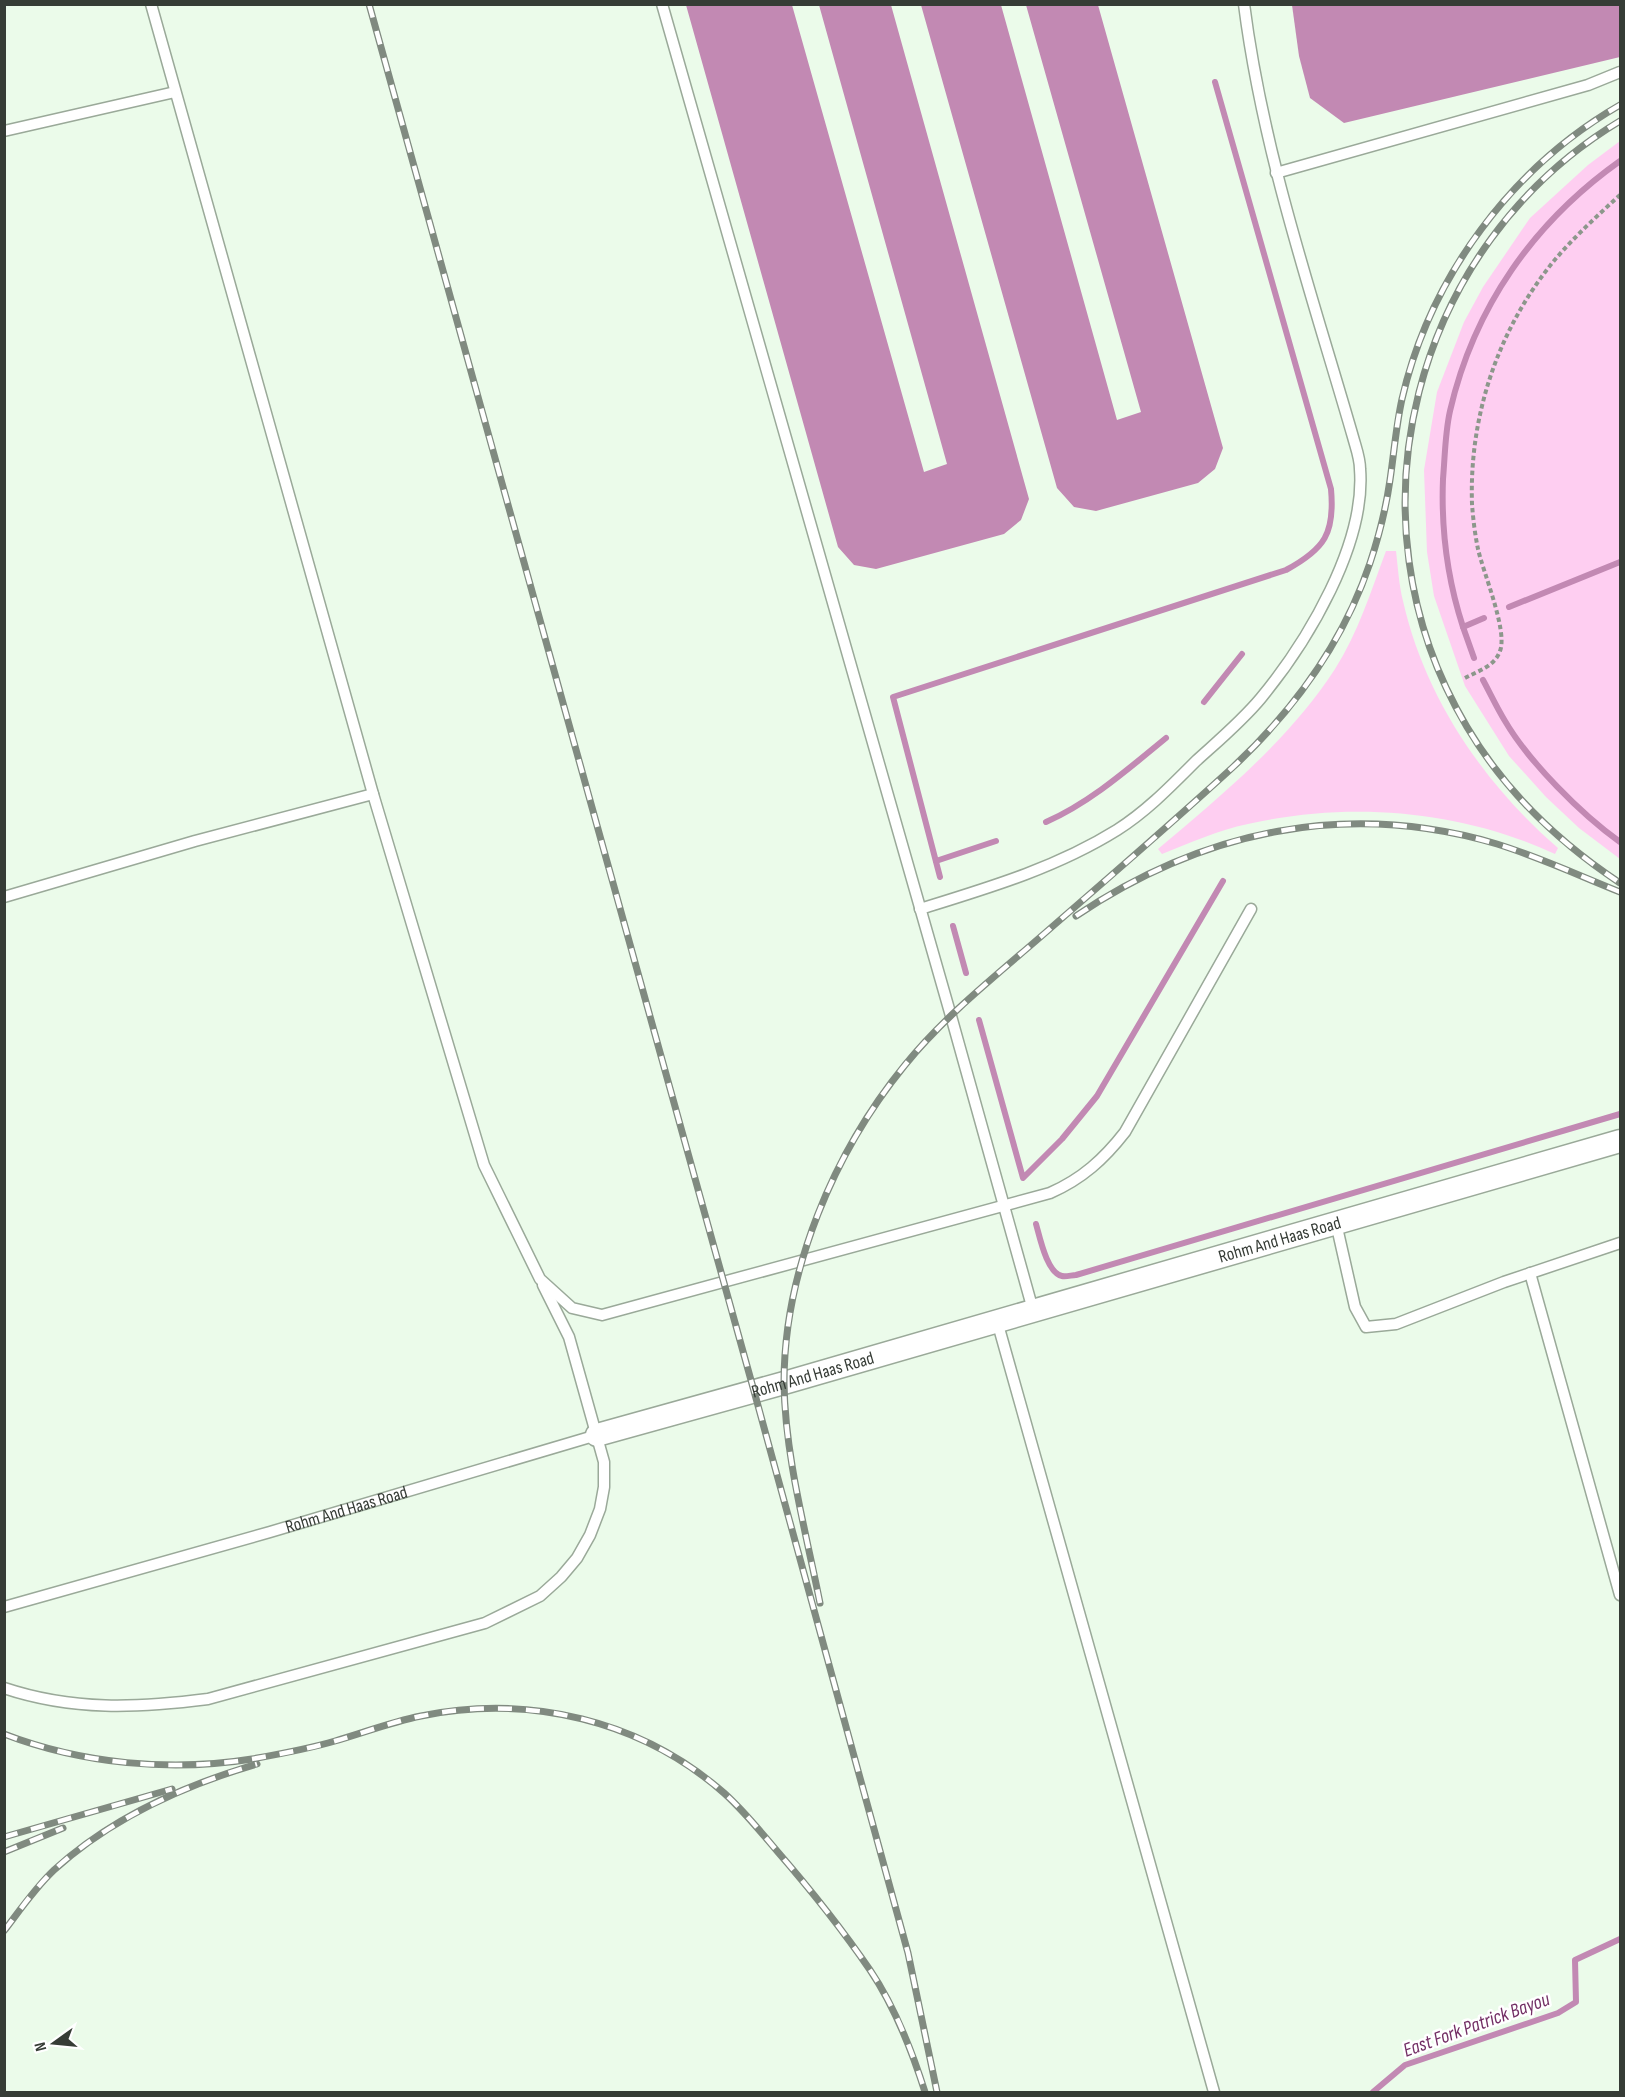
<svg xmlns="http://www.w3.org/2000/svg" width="1625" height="2097" viewBox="0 0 1625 2097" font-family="'Sofia Sans Condensed',sans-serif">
  <rect width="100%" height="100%" fill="#ebfbea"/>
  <g fill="#fecef1">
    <polygon points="1620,141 1620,859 1579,828 1546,797 1509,756 1465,686 1434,596 1427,552 1424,470 1437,392 1464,322 1483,287 1530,218 1588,165"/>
    <path d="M1386 551H1396C1398 568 1399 585 1403 601 1425 698 1484 784 1558 848L1555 854C1460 810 1350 801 1248 824 1218 830 1190 843 1162 854L1158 849C1222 795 1289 740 1335 669 1358 633 1371 591 1386 551Z"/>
  </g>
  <g fill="#c289b3">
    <polygon points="686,5 792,5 924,472 947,464 819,5 891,5 1029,499 1021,520 1004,534 876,569 854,565 838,547"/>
    <polygon points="921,5 1001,5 1117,420 1141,412 1026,5 1098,5 1223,448 1215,469 1198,483 1096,511 1074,507 1057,488"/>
    <polygon points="1292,5 1620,5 1620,57 1344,123 1310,98 1299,56"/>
  </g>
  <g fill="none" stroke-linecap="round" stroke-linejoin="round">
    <g stroke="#c289b3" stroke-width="6">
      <polyline points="1509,607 1620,562"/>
      <path d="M1463 627C1447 578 1441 530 1443 479 1445 456 1445 433 1450 411 1474 307 1534 222 1620 161"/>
      <polyline points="1474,658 1463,627 1484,618"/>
      <path d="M1483 680C1490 693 1497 708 1505 721 1529 762 1581 814 1620 842"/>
      <polyline points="1204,702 1242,654"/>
      <path d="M1046 822C1091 802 1128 769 1166 738"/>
      <polyline points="936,861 996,841"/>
      <path d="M940 877 893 697 1286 570C1325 549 1335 533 1331 489L1215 82"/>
      <polyline points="953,926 966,973"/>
      <polyline points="979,1020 1023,1178 1062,1139 1097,1096 1223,881"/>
      <path d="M1036 1224C1040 1238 1047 1273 1062 1276 1066 1277 1072 1275 1076 1275L1620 1114"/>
      <polyline points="1373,2092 1405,2065 1558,2013 1576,2002 1575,1960 1620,1939"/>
    </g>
    <defs>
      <g id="lane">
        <polyline points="151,4 373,794"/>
        <polyline points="662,4 951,1016 1033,1310"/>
        <polyline points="4,131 175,92"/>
        <polyline points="1276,173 1588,85 1620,72"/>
        <path d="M4 897 195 841 373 794 484 1165 540 1279 572 1308 602 1315 1050 1193C1082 1179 1104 1159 1125 1132L1251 909"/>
        <path d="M920 909C988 888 1056 868 1117 830 1147 811 1171 786 1196 761 1218 741 1242 721 1261 698 1308 641 1366 544 1360 469 1360 458 1356 448 1353 437 1312 295 1263 153 1244 4"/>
        <polyline points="1336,1223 1355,1307 1366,1327 1396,1324 1504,1282 1620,1243"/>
        <polyline points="1530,1273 1620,1595"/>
        <polyline points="997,1321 1214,2092"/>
        <path id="s1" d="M4 1607 270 1532 597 1435"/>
        <path d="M4 1688C73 1711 137 1708 208 1699L485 1623 540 1596 561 1577 577 1558 590 1535 600 1509 604 1487V1462L569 1337 543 1285"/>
      </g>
      <g id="street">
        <path id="s2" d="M597 1435 784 1383 1620 1141"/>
      </g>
    </defs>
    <use href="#lane" stroke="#9aa999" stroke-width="13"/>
    <use href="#street" stroke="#9aa999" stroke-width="25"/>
    <path stroke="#8c978b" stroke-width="4" stroke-dasharray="4.5 3" stroke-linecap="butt" d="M1465 678C1478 671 1495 666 1500 651 1508 631 1483 572 1478 549 1475 535 1473 518 1472 504 1469 416 1498 330 1553 262 1573 238 1597 216 1620 195"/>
    <use href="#lane" stroke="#fff" stroke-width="10"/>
    <use href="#street" stroke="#fff" stroke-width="22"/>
    <defs>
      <g id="rail">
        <polyline points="369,4 754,1391 908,1953 937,2092"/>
        <path d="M1620 121C1413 245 1342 518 1467 727 1505 791 1558 842 1620 883"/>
        <path d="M1076 916C1204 830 1347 800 1497 844 1539 857 1580 876 1620 892"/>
        <path d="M820 1603C806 1532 785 1456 784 1383 784 1270 834 1152 905 1065 947 1013 1002 971 1053 926 1113 874 1173 822 1232 768 1293 711 1343 643 1370 563 1379 536 1386 508 1390 480 1394 453 1396 426 1402 399 1430 277 1512 167 1620 105"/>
        <path d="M4 1734C82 1764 171 1772 252 1759 280 1754 308 1749 335 1741 363 1733 391 1722 421 1716 529 1694 641 1720 724 1793 744 1811 760 1831 777 1851 810 1889 842 1929 870 1970 895 2007 912 2051 925 2092"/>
        <polyline points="4,1837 172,1789"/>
        <polyline points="4,1852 63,1828"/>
        <path d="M4 1931C20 1910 35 1888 54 1870 110 1819 185 1785 257 1764"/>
      </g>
    </defs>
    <use href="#rail" stroke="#808a80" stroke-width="7"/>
    <use href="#rail" stroke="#fff" stroke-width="4.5" stroke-dasharray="14" stroke-linecap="butt"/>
  </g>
  <g text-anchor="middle" stroke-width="5" stroke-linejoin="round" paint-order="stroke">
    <g font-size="18" fill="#363c36" stroke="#fff">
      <text dy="6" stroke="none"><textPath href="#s2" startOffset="710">Rohm And Haas Road</textPath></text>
      <text dy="6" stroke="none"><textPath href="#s2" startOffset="224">Rohm And Haas Road</textPath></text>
      <text dy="6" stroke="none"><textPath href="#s1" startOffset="356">Rohm And Haas Road</textPath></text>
    </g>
    <g font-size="20" font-style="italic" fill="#732f65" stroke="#fff">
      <text transform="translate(1476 2024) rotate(-20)" y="7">East Fork Patrick Bayou</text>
    </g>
  </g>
  <rect width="1625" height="2097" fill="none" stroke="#363c36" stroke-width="12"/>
  <g transform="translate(54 2043) rotate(255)" stroke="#ffffff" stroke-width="4.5" paint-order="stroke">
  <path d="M0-4.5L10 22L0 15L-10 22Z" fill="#363c36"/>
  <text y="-9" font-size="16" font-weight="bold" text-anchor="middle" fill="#363c36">N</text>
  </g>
</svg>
